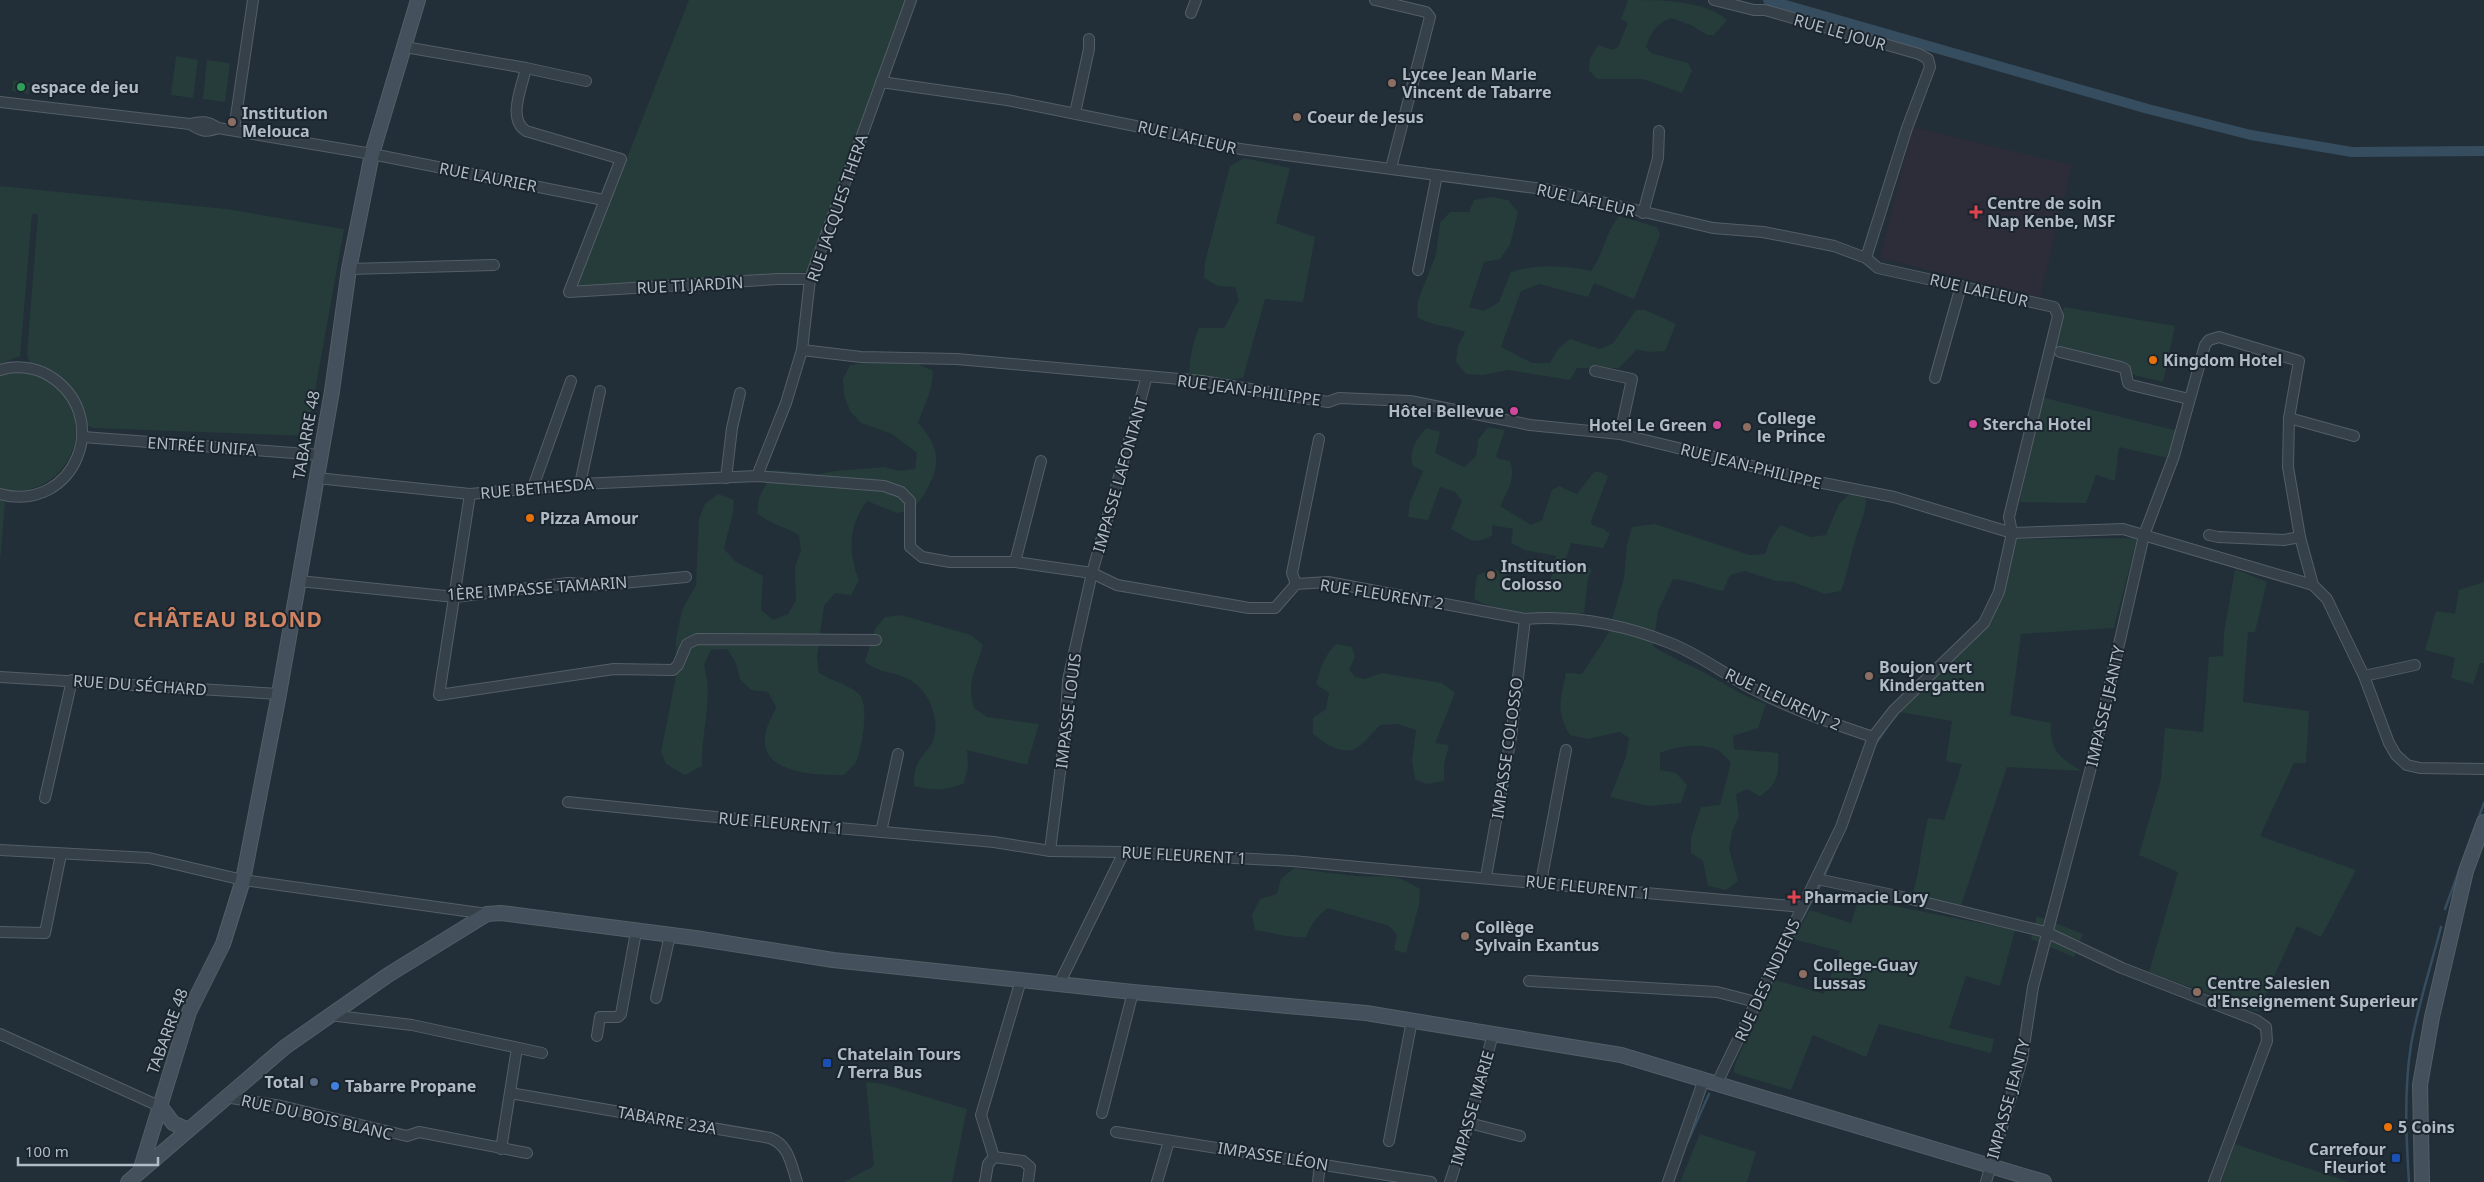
<svg xmlns="http://www.w3.org/2000/svg" width="2484" height="1182" viewBox="0 0 2484 1182" font-family="'Noto Sans',sans-serif">
  <rect width="100%" height="100%" fill="#222f38"/>
  <polygon fill="#2d2d3a" points="1912,127 2072,165 2040,297 1880,258"/>
  <g fill="#253c3a">
    <polygon points="689,0 906,0 811,272 576,288"/>
    <path d="M1628 0C1660 0 1705 0 1727 20L1714 35H1707L1691 25 1671 18C1656 24 1651 32 1646 47L1651 53 1688 63 1692 71 1682 93 1643 79H1597L1589 70 1590 59 1598 45 1612 50 1618 47 1628 23 1621 19Z"/>
    <polygon points="176,56 198,60 193,98 171,95"/>
    <polygon points="207,60 230,63 225,102 203,99"/>
    <polygon points="13,80 30,83 29,94 12,91"/>
    <path d="M1244 158 1290 168 1276 223 1315 237 1303 302 1265 299 1243 378 1219 381 1189 375C1190 358 1192 343 1199 328H1224L1239 300 1235 287 1218 286 1204 278 1205 262 1230 166Z"/>
    <polygon points="0,186 226,209 344,229 307,436 93,428 85,424 77,397 60,380 30,364 27,355 38,214 32,214 20,356 0,364"/>
    <path d="M1491 197 1508 200 1518 212 1510 245 1500 259 1484 262 1469 307 1484 311 1499 302 1511 272C1535 264 1566 265 1591 271 1604 253 1604 236 1619 216L1657 227 1660 235 1634 299 1594 283 1588 297 1539 284 1521 291 1501 347 1532 363H1550L1558 349 1570 339 1600 349 1613 343 1636 310H1645L1676 324 1665 351 1649 352 1637 349 1619 368H1577L1570 380 1508 370 1483 375 1466 374 1456 362 1458 346 1465 332C1447 325 1434 327 1417 317L1418 300 1436 255 1440 223 1450 212H1469L1474 200Z"/>
    <polygon points="2064,307 2175,326 2163,382 2054,356"/>
    <path d="M874 362 916 363 933 371C932 393 925 403 918 423 948 455 937 477 914 509L897 513 867 501C848 527 848 551 859 580L851 595 835 593 824 606 817 657 819 673C830 680 852 686 860 695 869 707 862 746 857 760 855 765 848 770 844 775 819 775 760 775 765 736 766 726 773 716 776 707L768 692 751 690 740 679 736 663 727 649 711 650 704 665C714 698 701 731 702 766L685 775 666 764 661 752 676 676V640L682 610 696 585 699 519 705 504 718 494 734 500C734 519 727 531 724 549L735 561 763 576 761 610 773 620 788 614 796 600 795 567 801 551 799 535C785 527 770 524 757 513L759 498 773 470 820 474 835 471 884 467 899 471 915 469 917 453 892 434 861 423 850 411 844 395 843 379 850 365Z"/>
    <path d="M18 371C116 388 76 509 0 488V374Z"/>
    <polygon points="2041,397 2178,431 2168,458 2119,447 2115,481 2096,475 2086,503 2020,502"/>
    <path d="M1488 427 1505 430 1496 456 1499 459 1510 461C1516 479 1508 490 1500 506L1531 525 1542 520 1552 490 1559 486 1577 494 1594 472H1600L1608 476 1591 521 1592 525 1604 529 1610 534 1603 548 1571 543 1566 558 1571 564 1582 563 1592 570 1588 578 1584 613C1554 617 1501 614 1474 599L1477 575 1495 569 1514 579 1549 588 1556 556 1525 550 1511 543 1513 529 1492 525V535C1473 547 1468 538 1451 529L1462 501 1455 492 1440 487 1428 520 1408 517 1410 502 1423 471 1413 466C1408 451 1416 440 1426 428L1440 432 1435 453 1464 467 1476 456 1478 440Z"/>
    <path d="M1850 494 1866 498C1866 514 1859 526 1855 541 1850 558 1847 575 1841 591L1825 594 1793 582 1776 581 1745 571 1730 575 1723 591C1705 588 1691 580 1673 579L1658 611 1653 646C1667 655 1680 661 1695 668 1719 679 1740 696 1766 704L1758 728 1733 736 1734 749 1778 753C1779 775 1778 784 1760 796L1747 789 1736 794 1739 816 1732 832 1729 849 1738 881 1726 890 1708 886 1703 861 1691 853V837L1701 807 1720 805 1731 762C1727 759 1723 754 1719 751 1702 742 1677 746 1660 753V770L1676 773 1687 785 1681 803 1649 806 1610 797 1626 757 1629 738 1620 732 1587 739 1570 735C1555 711 1561 699 1566 673L1582 674 1608 634 1624 577 1627 545 1632 527 1655 524 1749 555 1765 554 1770 540 1780 525 1811 537 1826 535 1839 504Z"/>
    <polygon points="0,499 5,502 0,562"/>
    <path d="M2137 538 2114 628 2021 634 2010 715 2051 723C2049 750 2060 758 2082 771L2007 767 1960 909 1912 896C1920 871 1921 845 1928 818L1944 820 1962 764 1946 761 1952 721 1900 712 1990 622 2005 583 2017 539Z"/>
    <polygon points="2235,569 2267,582 2255,632 2248,632 2243,702 2309,711 2306,763 2294,763 2260,836 2356,870 2321,937 2297,926 2258,1012 2149,972 2178,872 2139,855 2161,779 2165,728 2203,732 2209,657 2223,656 2224,633"/>
    <polygon points="2484,582 2484,663 2480,663 2473,684 2451,678 2455,658 2425,650 2436,611 2455,614 2459,590"/>
    <path d="M901 615 971 635 983 645C976 671 966 680 974 708L987 717 1039 724 1027 765 967 750 968 767 964 783C946 791 934 791 914 786 914 772 915 765 924 754 927 750 931 746 933 741 940 720 931 695 913 682 898 671 877 674 865 661L875 629 885 617Z"/>
    <path d="M1336 644 1352 647 1355 657 1349 669 1355 677 1365 679 1382 673 1442 683 1455 693 1435 743 1449 745 1444 764V781L1426 784 1415 779 1412 760 1416 730 1397 724 1381 725C1374 730 1363 745 1357 748 1342 756 1324 743 1313 734V718L1326 709 1329 693 1316 684C1321 667 1324 656 1336 644Z"/>
    <path d="M1294 868C1315 871 1336 874 1356 876 1386 878 1392 871 1420 889L1419 905 1406 953 1394 950 1397 935 1389 926 1328 908C1317 916 1311 925 1306 937 1287 938 1274 933 1255 930L1252 915 1260 899 1277 894 1281 879Z"/>
    <polygon points="1859,899 2015,930 2000,986 1966,976 1949,1028 1994,1039 1991,1053 1879,1024 1866,1057 1813,1035 1791,1090 1734,1073 1734,1067 1772,979 1824,994 1840,951 1793,939 1810,910 1851,923"/>
    <polygon points="2037,916 2083,934 2074,957 2031,939"/>
    <polygon points="866,1082 883,1084 967,1109 952,1182 844,1182 874,1166"/>
    <polygon points="1700,1134 1756,1152 1747,1182 1680,1182"/>
    <polygon points="2235,1144 2349,1182 2221,1182"/>
  </g>
  <g fill="none" stroke-linecap="round" stroke-linejoin="round">
    <g stroke="#364d5f" stroke-width="2.5">
      <polyline points="1876,743 1887,727"/>
      <polyline points="1855,802 1870,760"/>
      <polyline points="1825,874 1834,853"/>
      <polyline points="2445,909 2484,803"/>
      <polyline points="1803,917 1820,886"/>
      <polyline points="1687,1143 1709,1094"/>
      <path d="M2409 1182C2406 1136 2404 1090 2411 1045 2418 1005 2431 966 2441 927"/>
    </g>
    <polyline stroke="#364d5f" stroke-width="10" points="1768,0 2148,109 2251,135 2352,152 2484,151"/>
    <defs>
      <g id="street">
        <polyline points="1375,0 1426,12 1430,17 1391,168"/>
        <polyline points="1714,0 1754,10 1765,10 1919,54 1928,59 1930,67 1907,128 1866,258"/>
        <polyline points="1191,13 1196,0"/>
        <polyline points="405,47 526,68 586,81"/>
        <path d="M526 68C522 87 507 119 526 131L621 159 569 292 778 279H810"/>
        <polyline points="881,82 1007,100 1180,135 1240,149 1550,190 1713,228 1763,232 1834,246 1866,258 1878,268 2054,307 2058,316 2009,517 2012,533 1999,592 1984,623 1894,710 1873,737 1841,827 1717,1083"/>
        <path d="M0 102 190 124C202 121 207 121 218 128L372 154 604 200"/>
        <polyline points="1075,113 1089,49 1089,39"/>
        <path d="M190 124C201 131 206 133 218 128"/>
        <polyline points="234,130 253,0"/>
        <polyline points="1643,213 1658,158 1659,131"/>
        <polyline points="349,269 494,265"/>
        <polyline points="1418,270 1437,175"/>
        <polyline points="802,350 861,357 957,359 1202,381 1328,402 1339,398 1410,401 1530,425 1620,434 1818,482 1894,497 2012,533 2123,529 2313,585"/>
        <polyline points="2060,352 2121,367 2125,369 2128,383 2131,385 2189,399"/>
        <path d="M0 370C15 365 34 367 48 375 115 415 75 514 0 494"/>
        <polyline points="1595,371 1632,379 1620,434"/>
        <polyline points="1935,378 1961,286"/>
        <polyline points="2289,418 2354,436"/>
        <polyline points="83,437 320,455"/>
        <polyline points="757,476 786,403 802,350 810,279 911,0"/>
        <path d="M317 478 470 494 580 484 757 476 884 486 901 492 910 501V547L922 557 950 562H1015L1092 573 1117 585 1249 608H1275L1296 584 1328 582 1525 619C1573 615 1624 625 1670 643 1698 654 1723 673 1749 687 1788 708 1831 723 1873 737"/>
        <polyline points="726,478 732,428 740,393"/>
        <polyline points="580,484 600,391"/>
        <polyline points="533,487 571,381"/>
        <polyline points="470,494 439,695 614,669 673,670 678,665 687,644 697,639 876,640"/>
        <polyline points="2209,535 2218,537 2284,540 2300,537"/>
        <polyline points="1015,562 1041,461"/>
        <polyline points="299,581 455,597 568,583 602,585 686,577"/>
        <polyline points="1296,584 1292,573 1319,439"/>
        <polyline points="2364,676 2415,665"/>
        <polyline points="0,677 279,694"/>
        <polyline points="45,798 72,680"/>
        <polyline points="568,802 705,816 994,842 1050,851 1124,852 1292,861 1802,907"/>
        <polyline points="881,832 898,754"/>
        <polyline points="0,850 149,858 243,880 487,914"/>
        <polyline points="1050,851 1065,733 1068,680 1092,573 1147,376"/>
        <polyline points="1486,877 1511,737 1525,619"/>
        <polyline points="1817,879 1907,898 2046,932 2122,968 2256,1020 2266,1027 2267,1041 2214,1182"/>
        <polyline points="1541,882 1566,750"/>
        <polyline points="0,932 45,933 61,854"/>
        <polyline points="1529,981 1717,992 1756,1002"/>
        <polyline points="1059,984 1124,852"/>
        <polyline points="656,998 670,935"/>
        <polyline points="329,1015 412,1025 542,1053"/>
        <polyline points="0,1034 161,1107"/>
        <polyline points="597,1036 600,1017 618,1017 621,1014 636,932"/>
        <path d="M510 1093 770 1138C789 1145 791 1164 797 1182"/>
        <polyline points="225,1097 281,1106 407,1136 419,1132 527,1153"/>
        <polyline points="1102,1113 1133,992"/>
        <polyline points="1469,1123 1520,1136"/>
        <polyline points="1116,1132 1431,1182"/>
        <polyline points="1389,1141 1412,1020"/>
        <polyline points="501,1149 517,1048"/>
        <polyline points="994,1157 981,1115 1021,980"/>
        <polyline points="985,1182 988,1164 994,1157 1023,1161 1030,1167 1028,1182"/>
        <polyline points="1157,1182 1169,1141"/>
        <polyline points="1318,1182 1320,1163"/>
        <polyline points="1450,1182 1469,1123 1493,1034"/>
        <polyline points="1668,1182 1704,1079"/>
        <polyline points="1986,1182 2022,1059 2033,987 2090,771 2144,535 2174,456 2205,345 2209,340 2219,337 2299,361 2289,418 2288,467 2300,537 2313,585 2327,599 2336,618 2364,676 2389,743 2396,755 2407,765 2420,768 2484,769"/>
      </g>
      <g id="secondary">
        <polyline points="161,1107 173,1123 188,1130"/>
        <polyline points="141,1168 189,1012 223,944 243,880 279,694 332,391 349,269 372,154 418,0"/>
        <polyline points="128,1182 285,1047 388,975 487,914 501,913 695,938 833,960 1133,992 1366,1013 1621,1055 2044,1182"/>
        <polyline points="2422,1182 2420,1085 2432,1017 2466,871 2484,822"/>
      </g>
    </defs>
    <use href="#street" stroke="#545e67" stroke-width="12"/>
    <use href="#secondary" stroke="#545e67" stroke-width="16"/>
    <use href="#street" stroke="#364049" stroke-width="10"/>
    <use href="#secondary" stroke="#44505c" stroke-width="14"/>
  </g>
  <g fill="#8d6e63" stroke="#1b252e" stroke-width="2">
    <circle cx="1392" cy="83" r="5"/>
    <circle cx="1297" cy="117" r="5"/>
    <circle cx="232" cy="122" r="5"/>
    <circle cx="1747" cy="427" r="5"/>
    <circle cx="1491" cy="575" r="5"/>
    <circle cx="1869" cy="676" r="5"/>
    <circle cx="1465" cy="936" r="5"/>
    <circle cx="1803" cy="974" r="5"/>
    <circle cx="2197" cy="992" r="5"/>
  </g>
  <circle fill="#2e9e5b" stroke="#1b252e" stroke-width="2" cx="21" cy="87" r="5"/>
  <g fill="#e0444e" stroke="#1b252e" stroke-width="2">
    <path d="M1973.5 204.5h5v5h5v5h-5v5h-5v-5h-5v-5h5z"/>
    <path d="M1791.5 889.5h5v5h5v5h-5v5h-5v-5h-5v-5h5z"/>
  </g>
  <g fill="#e8710a" stroke="#1b252e" stroke-width="2">
    <circle cx="2153" cy="360" r="5"/>
    <circle cx="530" cy="518" r="5"/>
    <circle cx="2388" cy="1127" r="5"/>
  </g>
  <g fill="#d1479c" stroke="#1b252e" stroke-width="2">
    <circle cx="1514" cy="411" r="5"/>
    <circle cx="1973" cy="424" r="5"/>
    <circle cx="1717" cy="425" r="5"/>
  </g>
  <g fill="#1a4fb4" stroke="#1b252e" stroke-width="2">
    <rect x="822" y="1058" width="10" height="10" rx="2.5"/>
    <rect x="2391" y="1153" width="10" height="10" rx="2.5"/>
  </g>
  <circle fill="#5c6f8a" stroke="#1b252e" stroke-width="2" cx="314" cy="1082" r="5"/>
  <circle fill="#3f7fe0" stroke="#1b252e" stroke-width="2" cx="335" cy="1086" r="5"/>
  <g text-anchor="middle" stroke-width="4" stroke-linejoin="round" paint-order="stroke">
    <g font-size="16" fill="#b1bbc5" stroke="#1b252e">
      <text transform="translate(1840 32) rotate(16)" y="6">RUE LE JOUR</text>
      <text transform="translate(1187 137) rotate(13)" y="6">RUE LAFLEUR</text>
      <text transform="translate(488 177) rotate(11)" y="6">RUE LAURIER</text>
      <text transform="translate(1586 200) rotate(13)" y="6">RUE LAFLEUR</text>
      <text transform="translate(837 208) rotate(-71)" y="6">RUE JACQUES THERA</text>
      <text transform="translate(690 285) rotate(-3)" y="6">RUE TI JARDIN</text>
      <text transform="translate(1979 290) rotate(13)" y="6">RUE LAFLEUR</text>
      <text transform="translate(1249 390) rotate(8)" y="6">RUE JEAN-PHILIPPE</text>
      <text transform="translate(306 435) rotate(-80)" y="6">TABARRE 48</text>
      <text transform="translate(202 446) rotate(4)" y="6">ENTRÉE UNIFA</text>
      <text transform="translate(1751 466) rotate(14)" y="6">RUE JEAN-PHILIPPE</text>
      <text transform="translate(1120 475) rotate(-74)" y="6">IMPASSE LAFONTANT</text>
      <text transform="translate(537 488) rotate(-5)" y="6">RUE BETHESDA</text>
      <text transform="translate(537 588) rotate(-4)" y="6">1ÈRE IMPASSE TAMARIN</text>
      <text transform="translate(1382 594) rotate(9)" y="6">RUE FLEURENT 2</text>
      <text transform="translate(140 685) rotate(4)" y="6">RUE DU SÉCHARD</text>
      <text transform="translate(1783 699) rotate(25)" y="6">RUE FLEURENT 2</text>
      <text transform="translate(2105 706) rotate(-77)" y="6">IMPASSE JEANTY</text>
      <text transform="translate(1068 711) rotate(-83)" y="6">IMPASSE LOUIS</text>
      <text transform="translate(1507 748) rotate(-82)" y="6">IMPASSE COLOSSO</text>
      <text transform="translate(781 823) rotate(5)" y="6">RUE FLEURENT 1</text>
      <text transform="translate(1184 855) rotate(3)" y="6">RUE FLEURENT 1</text>
      <text transform="translate(1588 887) rotate(6)" y="6">RUE FLEURENT 1</text>
      <text transform="translate(1767 980) rotate(-65)" y="6">RUE DES INDIENS</text>
      <text transform="translate(167 1031) rotate(-70)" y="6">TABARRE 48</text>
      <text transform="translate(2008 1099) rotate(-75)" y="6">IMPASSE JEANTY</text>
      <text transform="translate(1472 1108) rotate(-74)" y="6">IMPASSE MARIE</text>
      <text transform="translate(317 1117) rotate(13)" y="6">RUE DU BOIS BLANC</text>
      <text transform="translate(667 1120) rotate(10)" y="6">TABARRE 23A</text>
      <text transform="translate(1273 1156) rotate(9)" y="6">IMPASSE LÉON</text>
    </g>
    <g font-size="16" font-weight="bold" fill="#b1bbc5" stroke="#1b252e" text-anchor="start">
      <text x="1402" y="80">Lycee Jean Marie<tspan x="1402" dy="18">Vincent de Tabarre</tspan></text>
      <text x="31" y="93">espace de jeu</text>
      <text x="242" y="119">Institution<tspan x="242" dy="18">Melouca</tspan></text>
      <text x="1307" y="123">Coeur de Jesus</text>
      <text x="1987" y="209">Centre de soin<tspan x="1987" dy="18">Nap Kenbe, MSF</tspan></text>
      <text x="2163" y="366">Kingdom Hotel</text>
      <text x="1504" y="417" text-anchor="end">Hôtel Bellevue</text>
      <text x="1757" y="424">College<tspan x="1757" dy="18">le Prince</tspan></text>
      <text x="1983" y="430">Stercha Hotel</text>
      <text x="1707" y="431" text-anchor="end">Hotel Le Green</text>
      <text x="540" y="524">Pizza Amour</text>
      <text x="1501" y="572">Institution<tspan x="1501" dy="18">Colosso</tspan></text>
      <text x="1879" y="673">Boujon vert<tspan x="1879" dy="18">Kindergatten</tspan></text>
      <text x="1804" y="903">Pharmacie Lory</text>
      <text x="1475" y="933">Collège<tspan x="1475" dy="18">Sylvain Exantus</tspan></text>
      <text x="1813" y="971">College-Guay<tspan x="1813" dy="18">Lussas</tspan></text>
      <text x="2207" y="989">Centre Salesien<tspan x="2207" dy="18">d'Enseignement Superieur</tspan></text>
      <text x="837" y="1060">Chatelain Tours<tspan x="837" dy="18">/ Terra Bus</tspan></text>
      <text x="304" y="1088" text-anchor="end">Total</text>
      <text x="345" y="1092">Tabarre Propane</text>
      <text x="2398" y="1133">5 Coins</text>
      <text x="2386" y="1155" text-anchor="end">Carrefour<tspan x="2386" dy="18">Fleuriot</tspan></text>
    </g>
    <g font-size="21" font-weight="bold" letter-spacing="1" fill="#cf8362" stroke="#1b252e">
      <text x="228" y="627">CHÂTEAU BLOND</text>
    </g>
  </g>
  <path d="M18 1157v8h140v-8" fill="none" stroke="#b1bbc5" stroke-width="2.5"/>
  <text x="25" y="1157" font-size="15" fill="#b1bbc5" stroke="#1b252e" stroke-width="4" paint-order="stroke">100 m</text>
</svg>
